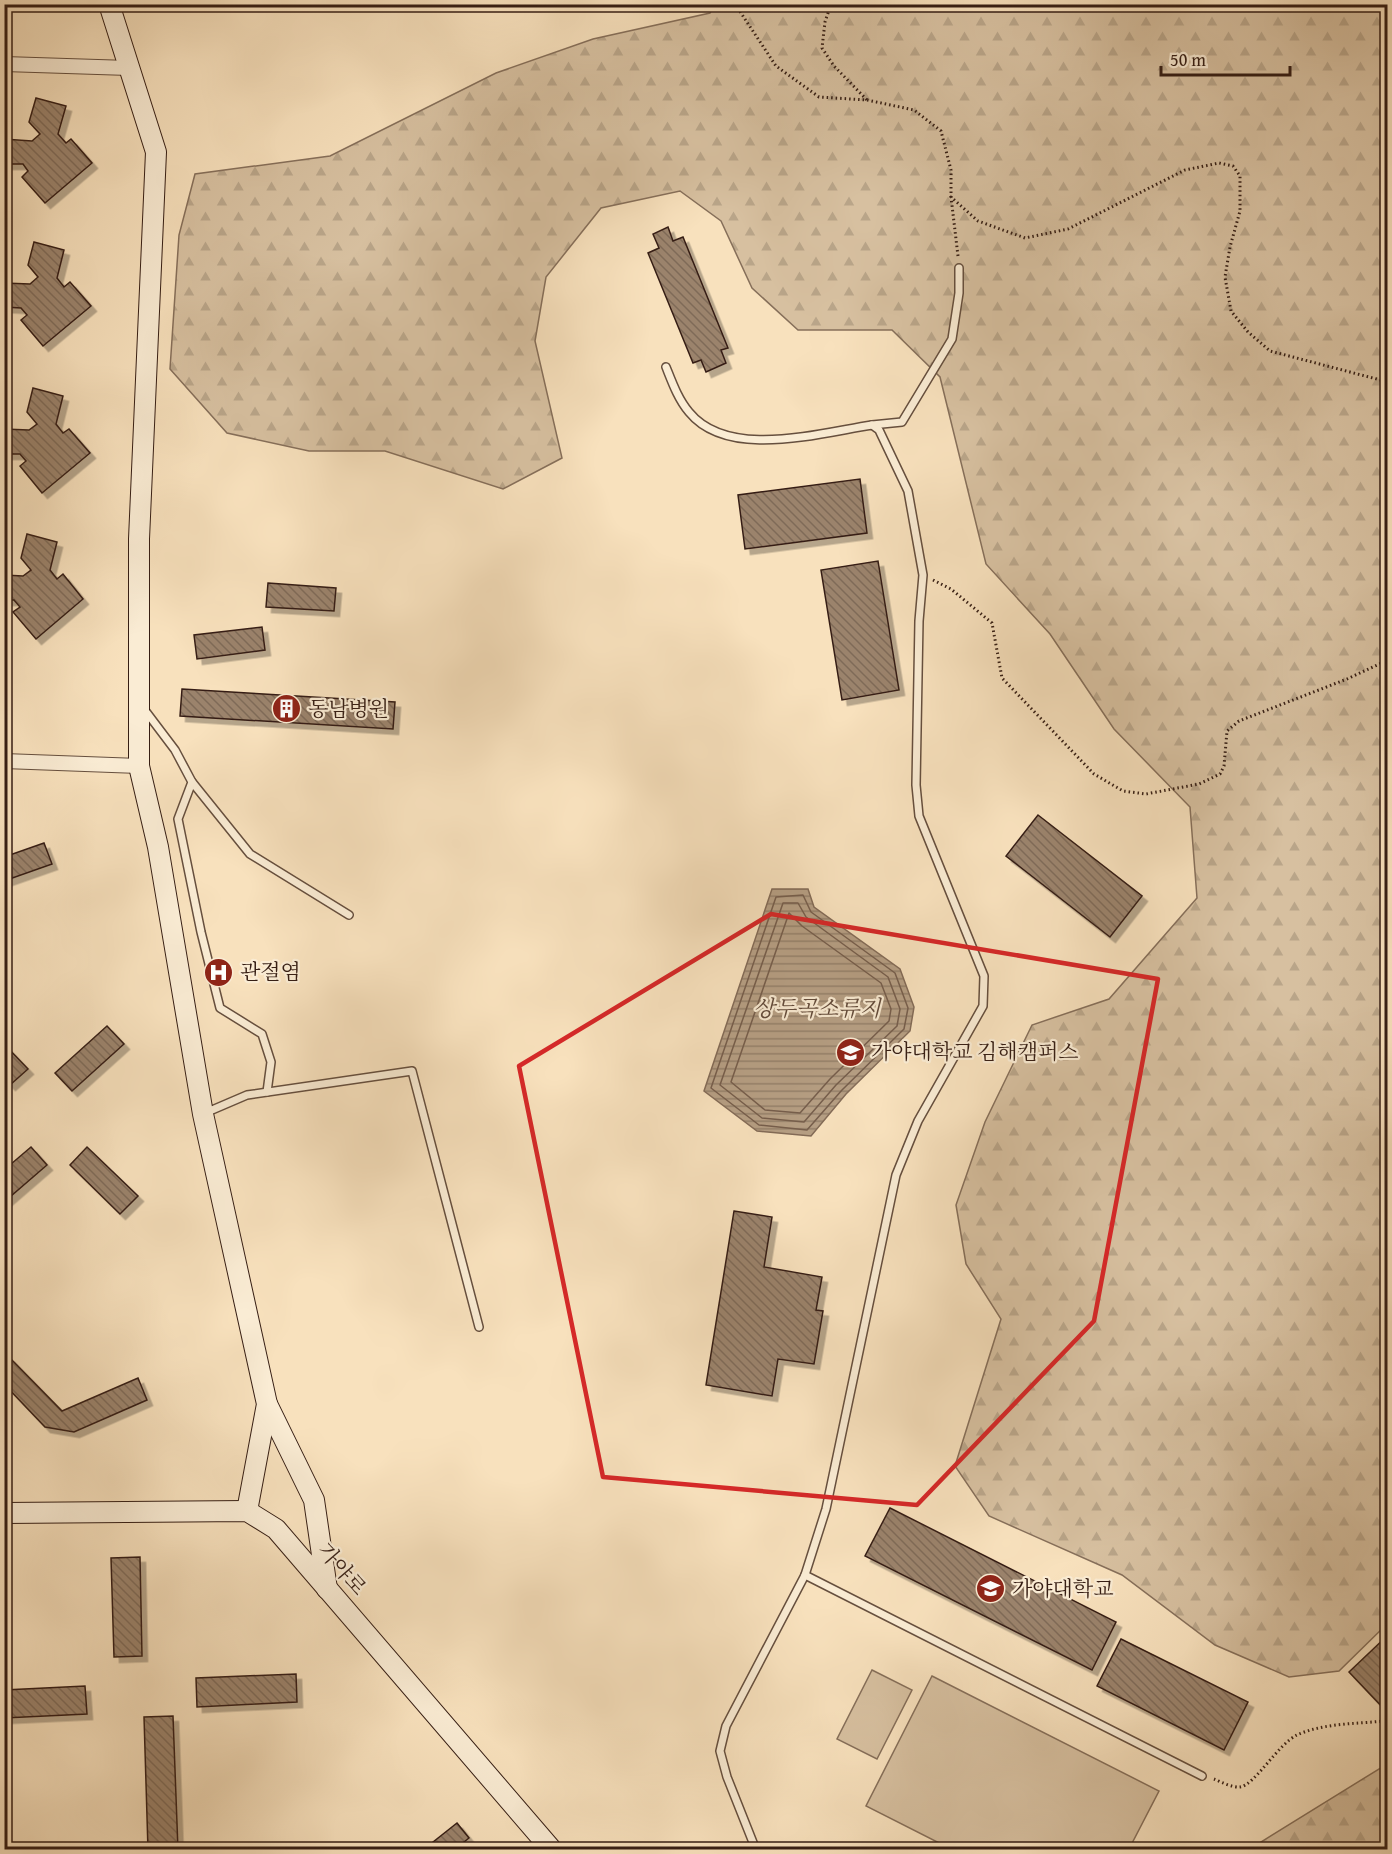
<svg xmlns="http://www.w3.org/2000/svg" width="1392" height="1854" viewBox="0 0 1392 1854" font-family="'Gentium Book Plus','Noto Serif KR',serif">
  <defs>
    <pattern id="forest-firs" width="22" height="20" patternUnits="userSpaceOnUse" patternTransform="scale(1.5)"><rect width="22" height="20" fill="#d7c0a0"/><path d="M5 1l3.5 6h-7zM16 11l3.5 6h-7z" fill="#b9a589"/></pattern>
    <pattern id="water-rules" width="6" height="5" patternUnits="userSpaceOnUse" patternTransform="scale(1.5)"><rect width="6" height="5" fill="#b69f84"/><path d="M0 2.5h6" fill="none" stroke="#95816b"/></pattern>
    <pattern id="building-back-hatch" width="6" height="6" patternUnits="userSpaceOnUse" patternTransform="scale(1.5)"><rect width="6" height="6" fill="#9b836c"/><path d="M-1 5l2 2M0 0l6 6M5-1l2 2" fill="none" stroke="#7f6b58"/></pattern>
    <filter id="shadow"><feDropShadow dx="5.5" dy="5.5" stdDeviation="0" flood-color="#0004"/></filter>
  </defs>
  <rect width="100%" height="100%" fill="#f8e1bd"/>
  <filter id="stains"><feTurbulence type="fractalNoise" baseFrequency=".00333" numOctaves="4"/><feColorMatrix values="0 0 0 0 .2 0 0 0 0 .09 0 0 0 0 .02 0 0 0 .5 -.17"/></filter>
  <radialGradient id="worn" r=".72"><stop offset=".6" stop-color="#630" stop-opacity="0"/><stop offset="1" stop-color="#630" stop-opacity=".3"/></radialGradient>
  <g fill="url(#forest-firs)" stroke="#866f5a" stroke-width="1.5">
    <polygon points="715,4 1387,5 1388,1623 1339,1671 1289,1677 1215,1645 1122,1575 989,1516 955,1466 1001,1319 966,1264 956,1205 985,1122 1032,1025 1109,999 1197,898 1190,807 1114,729 1050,634 986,564 940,377 892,330 798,330 752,288 721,221 680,191 601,208 546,277 535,341 562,458 503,489 385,451 309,451 227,433 170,369 179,235 195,174 330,156 496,73 593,39 710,13"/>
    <polygon points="1387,1764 1387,1849 1252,1849 1253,1847"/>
  </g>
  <g fill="#d7c0a0" stroke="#866f5a" stroke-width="1.5">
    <polygon points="872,1670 912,1690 877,1759 837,1739"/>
    <polygon points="932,1676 1159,1791 1129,1849 951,1849 866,1806"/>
  </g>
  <polygon fill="url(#water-rules)" stroke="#836b57" stroke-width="1.5" points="772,889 808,889 814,907 900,969 914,1007 910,1031 846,1094 811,1136 757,1131 704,1091"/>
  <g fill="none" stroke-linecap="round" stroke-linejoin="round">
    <g stroke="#765e4c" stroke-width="1.5">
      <polygon points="803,895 811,912 895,973 908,1008 904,1029 842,1090 807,1130 759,1125 711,1088 776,897"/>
      <polygon points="783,903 798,903 806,917 888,977 900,1009 897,1026 836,1085 804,1122 762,1118 720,1085"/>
      <polygon points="789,913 802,926 881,983 891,1009 889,1021 830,1079 800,1113 765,1110 731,1082"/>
    </g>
  </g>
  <g fill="url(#building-back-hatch)" stroke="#361e14" stroke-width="1.5" filter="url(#shadow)">
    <polygon points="36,98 66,106 58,134 66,143 71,139 92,163 45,203 22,177 28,171 23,164 4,164 4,139 32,141 40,134 29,122"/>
    <polygon points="668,227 673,241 683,237 728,348 721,350 726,363 706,372 701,360 693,363 648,253 659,248 653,234"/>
    <polygon points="34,242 64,250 57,278 64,287 70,282 91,306 43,346 21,320 27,315 21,308 4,307 4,283 30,284 38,277 28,265"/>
    <polygon points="33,388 63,396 56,424 63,433 69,429 90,453 42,493 20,466 26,461 20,454 4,454 4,429 29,430 37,424 27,412"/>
    <polygon points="860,479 867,533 745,549 738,495"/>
    <polygon points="27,534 57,542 50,570 57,579 63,574 83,599 36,639 13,612 20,607 14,600 4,600 4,575 23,576 31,570 21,558"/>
    <polygon points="878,561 899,690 842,700 821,570"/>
    <polygon points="268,583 336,588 334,611 266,607"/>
    <polygon points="262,627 265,650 197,659 194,635"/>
    <polygon points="182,689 395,702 393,729 180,716"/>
    <polygon points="1038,815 1142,896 1110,937 1006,856"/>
    <polygon points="44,843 52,864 4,881 4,857"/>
    <polygon points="107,1026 124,1044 72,1091 55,1073"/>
    <polygon points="4,1044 28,1069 10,1085 4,1079"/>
    <polygon points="31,1147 47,1165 4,1202 4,1170"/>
    <polygon points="87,1147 138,1196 120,1214 70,1165"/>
    <polygon points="734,1211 772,1217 764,1267 822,1277 816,1310 823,1311 814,1364 778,1359 772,1396 706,1385"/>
    <polygon points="9,1357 62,1411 138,1378 147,1400 74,1432 45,1427 4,1384 4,1362"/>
    <polygon points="890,1508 1116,1622 1092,1670 865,1556"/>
    <polygon points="140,1557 142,1656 114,1657 111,1558"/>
    <polygon points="1388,1635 1388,1710 1386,1711 1349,1672"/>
    <polygon points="1121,1639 1248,1702 1224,1750 1097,1686"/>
    <polygon points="296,1674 297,1702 197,1707 196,1678"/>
    <polygon points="85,1686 87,1714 4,1718 4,1690"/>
    <polygon points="173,1716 178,1850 148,1850 144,1717"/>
    <polygon points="457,1823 469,1838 454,1850 423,1850"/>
  </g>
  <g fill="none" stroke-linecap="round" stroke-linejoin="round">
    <defs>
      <g id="lane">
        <path d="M666 367C672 382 678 399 689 412 728 460 819 433 872 425L879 430 908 491 923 575 919 621 916 785 919 816 984 976 983 1006 918 1121 896 1175 826 1509 805 1575 726 1726 720 1751 727 1777 756 1850"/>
        <polyline points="872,425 902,422 952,339 959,293 959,268"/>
        <polyline points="144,709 175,750 192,782 178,819 201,932 220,1008 262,1034 271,1062 267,1092"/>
        <polyline points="192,782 250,854 349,915"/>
        <polyline points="205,1113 247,1095 412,1071 479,1327"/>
        <polyline points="805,1575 1202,1776"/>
      </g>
      <g id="street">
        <polyline points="4,64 129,68"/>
        <polyline points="4,761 139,766"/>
      </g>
      <g id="secondary">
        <polyline points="109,4 156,152 139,539 139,766 158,847 203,1114 267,1404 247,1511"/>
        <polyline points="267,1404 314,1500 327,1589"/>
        <polyline points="4,1513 247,1511 276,1529 552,1850"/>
      </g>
    </defs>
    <use href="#lane" stroke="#664f3e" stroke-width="10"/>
    <use href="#street" stroke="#664f3e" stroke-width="16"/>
    <use href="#secondary" stroke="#361e14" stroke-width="22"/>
    <g stroke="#361e14" stroke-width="3" stroke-dasharray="1.5 3" stroke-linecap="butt">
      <polyline points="735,4 776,66 819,97 867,100 914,110 941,131 951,170 951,197"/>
      <polyline points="831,4 825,22 822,48 834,66 867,100"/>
      <polyline points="958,256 951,197 978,221 1025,238 1068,229 1185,170 1219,163 1233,166 1240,176 1240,211 1230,247 1225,277 1231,311 1248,332 1270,351 1388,382"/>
      <polyline points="933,580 951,589 992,623 1002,678 1094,774 1123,791 1146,794 1199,784 1220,774 1224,766 1227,731 1239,721 1347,679 1388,660"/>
      <path d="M1214 1779C1221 1782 1233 1788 1240 1787 1255 1785 1278 1744 1297 1735 1323 1723 1356 1724 1384 1721L1388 1718"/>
    </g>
    <use href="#lane" stroke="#faecd4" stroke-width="7"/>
    <use href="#street" stroke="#faecd4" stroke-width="14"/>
    <use href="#secondary" stroke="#faecd4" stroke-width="20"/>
  </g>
  <path fill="none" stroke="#d62828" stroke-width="4.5" stroke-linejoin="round" d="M771 914 1158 979 1094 1321 917 1505 603 1477 519 1066Z"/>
  <defs>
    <symbol id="building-disc" viewBox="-11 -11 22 22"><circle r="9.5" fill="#8f2418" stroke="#faecd4"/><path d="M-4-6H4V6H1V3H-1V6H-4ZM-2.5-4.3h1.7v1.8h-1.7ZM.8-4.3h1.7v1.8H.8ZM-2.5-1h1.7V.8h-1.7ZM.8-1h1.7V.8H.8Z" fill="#fff"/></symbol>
    <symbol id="hospital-disc" viewBox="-11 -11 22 22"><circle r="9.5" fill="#8f2418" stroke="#faecd4"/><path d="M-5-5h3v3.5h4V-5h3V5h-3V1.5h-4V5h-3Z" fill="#fff"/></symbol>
    <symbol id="university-disc" viewBox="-11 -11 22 22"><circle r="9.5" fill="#8f2418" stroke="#faecd4"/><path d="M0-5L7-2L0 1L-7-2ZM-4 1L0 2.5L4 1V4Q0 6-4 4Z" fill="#fff"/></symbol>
  </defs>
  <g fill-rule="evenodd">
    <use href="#building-disc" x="270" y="692" width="33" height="33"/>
    <use href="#hospital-disc" x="202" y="956" width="33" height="33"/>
    <use href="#university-disc" x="834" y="1036" width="33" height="33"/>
    <use href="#university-disc" x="974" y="1572" width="33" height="33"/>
  </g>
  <g text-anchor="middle" stroke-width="4.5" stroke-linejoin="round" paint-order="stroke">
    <g font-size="21" fill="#361e14" stroke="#faecd4" text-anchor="start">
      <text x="308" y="716">동남병원</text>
      <text x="240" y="979">관절염</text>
      <text x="871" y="1059">가야대학교 김해캠퍼스</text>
      <text x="1012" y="1596">가야대학교</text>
    </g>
    <g font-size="21" fill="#361e14" stroke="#faecd4">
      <text transform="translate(342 1569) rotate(49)" y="7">가야로</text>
    </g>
    <g font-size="22" font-style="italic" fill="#634b3b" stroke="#faecd4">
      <text x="817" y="1016">상두곡소류지</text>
    </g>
  </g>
  <rect width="1392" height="1854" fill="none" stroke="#f8e1bd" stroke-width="24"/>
  <rect x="6" y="6" width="1380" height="1842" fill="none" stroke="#361e14" stroke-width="3"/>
  <rect x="12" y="12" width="1368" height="1830" fill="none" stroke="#361e14" stroke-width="1.5"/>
  <path d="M1161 66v9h129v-9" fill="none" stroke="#361e14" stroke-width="3"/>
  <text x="1170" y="66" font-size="18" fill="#361e14" stroke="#faecd4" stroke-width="4.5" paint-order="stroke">50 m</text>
  <rect width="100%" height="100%" filter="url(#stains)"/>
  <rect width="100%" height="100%" fill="url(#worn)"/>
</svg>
